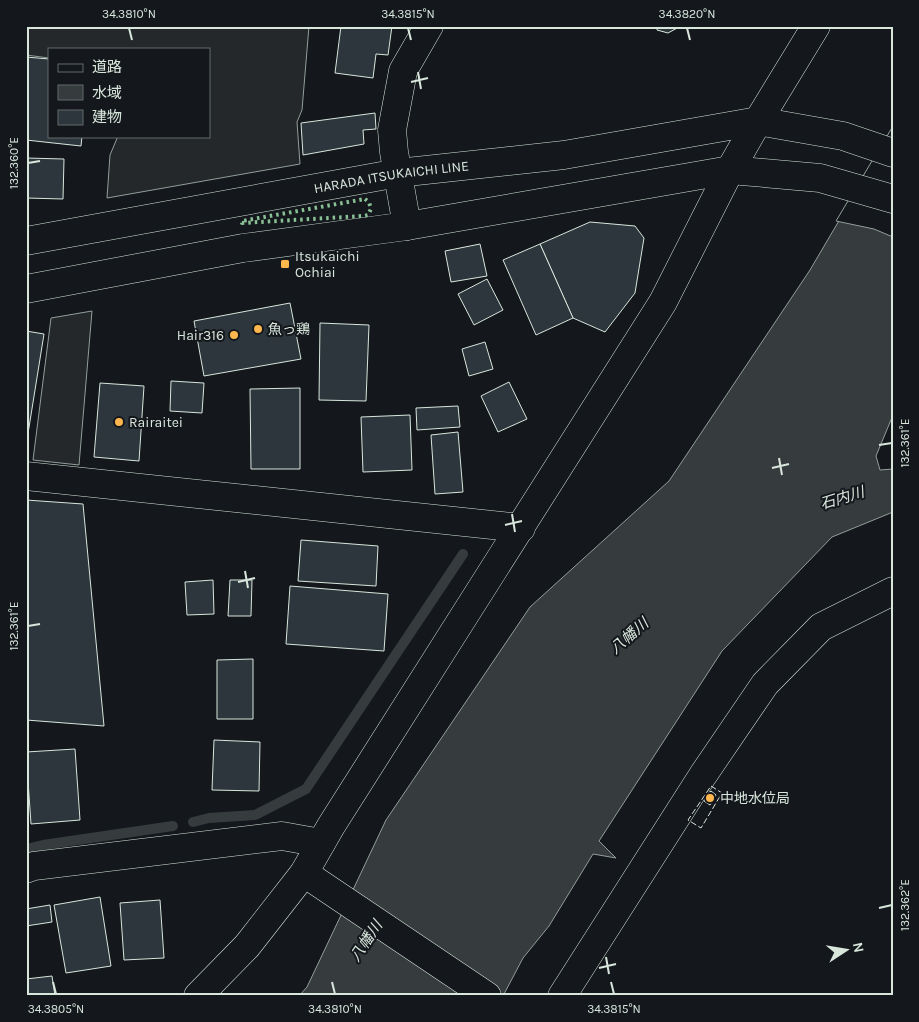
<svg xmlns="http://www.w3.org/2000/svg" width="919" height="1022" viewBox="0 0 919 1022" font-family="Karla,'Noto Sans JP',sans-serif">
  <rect width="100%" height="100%" fill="#14181c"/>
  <g fill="#24282b" stroke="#939e99">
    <polygon points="26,26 309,26 302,110 297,122 300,164 107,198 110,155 118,136 209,136 209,49 49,49 49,58 26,55"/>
    <polygon points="92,311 79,465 33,460 51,318"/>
  </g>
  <polygon fill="#363b3e" stroke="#939e99" points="893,129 893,415 876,456 880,470 893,469 893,512 832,537 722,651 599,841 616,858 593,854 549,926 523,958 503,996 299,996 307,987 386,820 530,607 669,481 810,270"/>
  <polygon fill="#14181c" stroke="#939e99" points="893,126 893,237 874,229 836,221"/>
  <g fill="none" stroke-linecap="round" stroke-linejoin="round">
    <g stroke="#363b3e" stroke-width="10">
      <polyline points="193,822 209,818 255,815 306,789 463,554"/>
      <polyline points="26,849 43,845 173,826"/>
    </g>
  </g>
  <g fill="#2c363c" stroke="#d8e6dc">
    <polygon points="341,26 392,26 388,55 376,54 373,78 335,73"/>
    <polygon points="657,26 681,26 668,33 657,30"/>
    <polygon points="26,57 49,59 49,136 82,136 81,146 26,140"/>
    <polygon points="375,113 376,129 363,130 364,144 303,155 301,123"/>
    <polygon points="26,158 64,159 63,199 26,198"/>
    <polygon points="590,222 635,226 644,238 635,293 605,332 573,318 540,244"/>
    <polygon points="480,244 487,276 451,282 445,251"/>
    <polygon points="540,244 573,318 536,335 503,260"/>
    <polygon points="487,279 503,310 474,325 458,294"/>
    <polygon points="290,303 301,359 204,376 194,321"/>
    <polygon points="320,323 369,325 366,401 319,400"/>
    <polygon points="26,331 44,334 26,446"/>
    <polygon points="485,342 493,369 469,376 462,349"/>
    <polygon points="171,381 204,383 202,413 170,411"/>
    <polygon points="509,382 527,419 498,432 481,396"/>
    <polygon points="100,383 144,386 139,461 94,457"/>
    <polygon points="300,388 300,469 251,469 250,389"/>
    <polygon points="458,406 460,427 417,430 416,408"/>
    <polygon points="410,415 412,470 363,472 361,417"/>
    <polygon points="458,432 463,492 435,494 431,435"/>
    <polygon points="26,500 83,504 104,726 26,720"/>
    <polygon points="301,540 378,546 376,586 298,581"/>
    <polygon points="213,580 214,614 187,615 185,582"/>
    <polygon points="230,580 252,580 251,616 228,616"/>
    <polygon points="290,586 388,594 384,651 286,644"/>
    <polygon points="253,659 253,719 217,719 217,660"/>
    <polygon points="214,740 260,742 259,791 212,790"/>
    <polygon points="75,749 80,820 31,824 26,752"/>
    <polygon points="711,791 716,795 710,805 704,801"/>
    <polygon points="100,897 111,966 66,973 54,905"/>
    <polygon points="160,900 164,958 124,960 120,903"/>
    <polygon points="50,905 52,922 26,926 26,909"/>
    <polygon points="52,976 55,996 26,996 26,979"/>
  </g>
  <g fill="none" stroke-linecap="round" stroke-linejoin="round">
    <defs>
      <g id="minor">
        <polyline points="407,226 394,152 392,130 403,71 429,26"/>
        <polyline points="26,476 521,528"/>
        <polyline points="26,869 34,866 282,836 321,843"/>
        <polyline points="304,873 487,996"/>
        <polyline points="562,996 703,775 765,684 821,627 893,591"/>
      </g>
      <polyline id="tertiary" points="198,996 247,946 304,873 331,826 663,302 730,170"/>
      <g id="secondary">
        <polyline points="730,170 758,121 816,26"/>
        <path id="s1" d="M26 241 398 173 564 155 758 121 843 136 893 153"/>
        <polyline points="26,289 243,248 407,226 730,170 820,178 893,199"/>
      </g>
    </defs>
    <use href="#minor" stroke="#d8e6dc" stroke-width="29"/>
    <use href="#tertiary" stroke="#d8e6dc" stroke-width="29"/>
    <use href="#secondary" stroke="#d8e6dc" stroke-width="29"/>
    <use href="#minor" stroke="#14181c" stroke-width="28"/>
    <use href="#tertiary" stroke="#14181c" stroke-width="28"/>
    <use href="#secondary" stroke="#14181c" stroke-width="28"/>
    <polygon stroke="#8ac095" stroke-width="4" stroke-dasharray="2.5 4" stroke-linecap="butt" points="365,199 369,202 371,209 368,215 363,216 242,223 242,221"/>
    <polygon stroke="#d8e6dc" stroke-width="1" stroke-dasharray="6 2.5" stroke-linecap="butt" points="711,786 722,793 701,828 688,820"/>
  </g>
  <path fill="none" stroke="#d8e6dc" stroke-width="2" d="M129 28 132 40M408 28 411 40M687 28 690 40M418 72 421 89M411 82 428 78M28 163 40 161M879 445 892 443M779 458 782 475M772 468 789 464M512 514 515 532M505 525 522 521M245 571 248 588M238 582 255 578M28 626 40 624M879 908 892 905M606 957 609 974M599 968 616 964M53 982 56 994M332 982 335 994M611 982 614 994"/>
  <g fill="#ffb74d" stroke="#14181c" stroke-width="2">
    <rect x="280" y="259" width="10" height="10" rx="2.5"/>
    <circle cx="258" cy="329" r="5"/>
    <circle cx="234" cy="335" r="5"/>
    <circle cx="119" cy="422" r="5"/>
    <circle cx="710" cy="798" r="5"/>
  </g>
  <g text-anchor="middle" stroke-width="4" stroke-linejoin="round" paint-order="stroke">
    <g font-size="14" fill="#d8e6dc" stroke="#14181c">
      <text dy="5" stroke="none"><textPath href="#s1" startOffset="371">HARADA ITSUKAICHI LINE</textPath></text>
    </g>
    <g font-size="14" fill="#d8e6dc" stroke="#14181c" text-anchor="start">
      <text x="295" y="261">Itsukaichi<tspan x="295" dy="16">Ochiai</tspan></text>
      <text x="268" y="334">魚っ鶏</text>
      <text x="224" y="340" text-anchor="end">Hair316</text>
      <text x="129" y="427">Rairaitei</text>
      <text x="720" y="803">中地水位局</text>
    </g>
    <g font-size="15" font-style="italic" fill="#d8e6dc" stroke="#14181c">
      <text transform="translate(842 498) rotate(-17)" y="5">石内川</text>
      <text transform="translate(629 636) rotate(-41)" y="5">八幡川</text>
      <text transform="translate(366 941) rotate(-56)" y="5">八幡川</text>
    </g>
  </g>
  <rect width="919" height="1022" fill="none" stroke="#14181c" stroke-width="55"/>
  <rect x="48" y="48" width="162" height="90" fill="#14181c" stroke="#626a69"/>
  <rect x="58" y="64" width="25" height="8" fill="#14181c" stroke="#626a69"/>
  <text x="92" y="72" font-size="15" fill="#d8e6dc">道路</text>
  <rect x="58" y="85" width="25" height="15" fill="#363b3e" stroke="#626a69"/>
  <text x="92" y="98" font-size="15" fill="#d8e6dc">水域</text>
  <rect x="58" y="110" width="25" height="15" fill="#2c363c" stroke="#626a69"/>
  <text x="92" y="122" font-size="15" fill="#d8e6dc">建物</text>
  <g transform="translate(846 950) rotate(78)" stroke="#14181c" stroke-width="4" paint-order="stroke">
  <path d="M0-4L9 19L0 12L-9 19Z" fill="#d8e6dc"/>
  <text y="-8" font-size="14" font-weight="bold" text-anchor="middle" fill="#d8e6dc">N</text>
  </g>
  <rect x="28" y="28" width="864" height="966" fill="none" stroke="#d8e6dc" stroke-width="2"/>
  <g font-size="12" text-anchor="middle" fill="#d8e6dc">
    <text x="129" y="18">34.3810°N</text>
    <text x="408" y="18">34.3815°N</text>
    <text x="687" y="18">34.3820°N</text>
    <text transform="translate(14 163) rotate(-90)" y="4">132.360°E</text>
    <text transform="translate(905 443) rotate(-90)" y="4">132.361°E</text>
    <text transform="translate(14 626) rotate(-90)" y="4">132.361°E</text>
    <text transform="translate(905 905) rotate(-90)" y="4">132.362°E</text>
    <text x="56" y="1013">34.3805°N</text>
    <text x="335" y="1013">34.3810°N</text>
    <text x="614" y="1013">34.3815°N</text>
  </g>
</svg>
